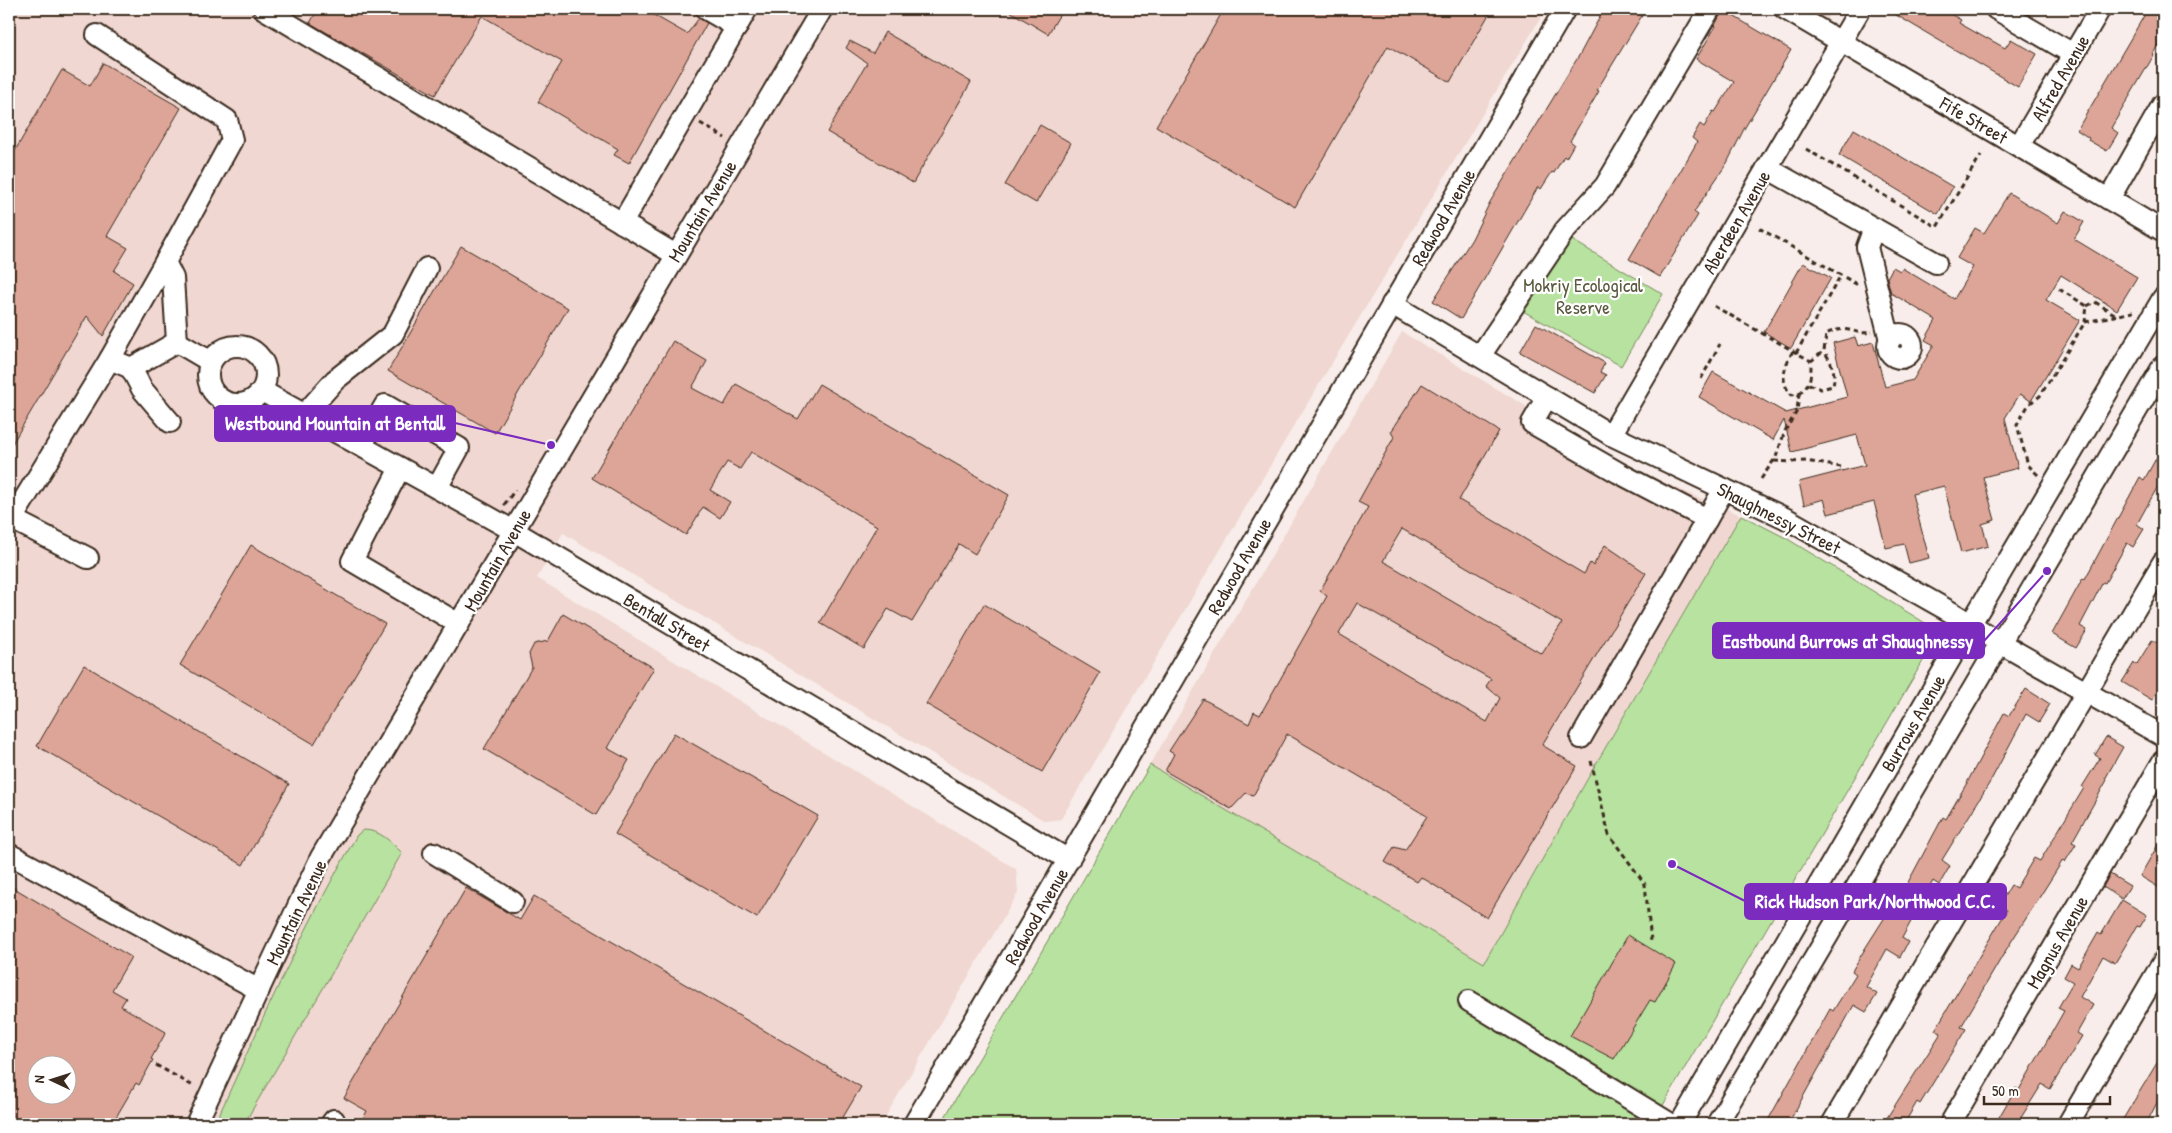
<svg xmlns="http://www.w3.org/2000/svg" width="2172" height="1133" viewBox="0 0 2172 1133" font-family="'Patrick Hand',sans-serif">
  <rect width="100%" height="100%" fill="#f8edea"/>
  <filter id="ink" filterUnits="userSpaceOnUse"><feTurbulence type="fractalNoise" baseFrequency=".02" numOctaves="2"/><feDisplacementMap in="SourceGraphic" scale="10" xChannelSelector="R" yChannelSelector="G"/><feConvolveMatrix kernelMatrix="1 2 1 2 8 2 1 2 1" color-interpolation-filters="sRGB"/></filter>
  <g filter="url(#ink)">
    <g fill="#f0d7d1" fill-rule="evenodd">
      <path d="M9 9H1546L1289 434 1061 819 1045 821 563 533 537 578 1016 869 1018 893 881 1124H9ZM38 1066H68V1096H38Z"/>
      <polygon points="1792,9 1832,9 1822,27"/>
      <polygon points="1402,332 1631,469 1741,515 1594,766 1484,963 1150,765"/>
    </g>
    <g fill="#b7e29f" stroke="#79865e">
      <polygon points="1567,237 1663,294 1621,366 1523,311"/>
      <polygon points="1741,515 1786,538 1940,632 1652,1124 941,1124 1150,765 1484,963 1597,762"/>
      <path d="M363 830C380 830 390 841 402 853L244 1124H215C259 1026 303 928 357 835Z"/>
    </g>
    <g fill="#dda597" stroke="#3b2a1e" fill-rule="evenodd">
      <polygon points="318,9 643,9 687,34 699,18 707,23 629,163 614,155 618,149 538,102 562,62 482,16 435,95 310,23"/>
      <polygon points="1006,9 1063,9 1048,34"/>
      <polygon points="1224,9 1492,9 1450,82 1388,46 1295,207 1156,126"/>
      <polygon points="1604,9 1646,9 1597,90 1599,91 1570,141 1574,144 1566,158 1564,156 1554,173 1552,172 1541,189 1538,187 1461,319 1433,301 1472,239 1490,202 1580,54"/>
      <polygon points="1886,9 1942,9 1961,20 1959,23 1987,39 1987,38 2005,48 2011,39 2037,54 2018,87"/>
      <polygon points="2148,9 2163,9 2163,35 2153,54 2154,55 2111,128 2118,133 2107,151 2088,140 2089,138 2077,130"/>
      <polygon points="1723,10 1791,50 1744,129 1727,163 1694,212 1698,215 1660,277 1629,259 1688,158 1697,142 1692,138 1700,124 1704,127 1713,111 1715,112 1734,82 1696,59 1716,26 1715,25"/>
      <polygon points="885,32 971,82 913,183 827,132 867,63 846,48 850,41 873,53"/>
      <polygon points="103,63 181,108 107,236 128,248 114,271 133,283 103,336 87,316 9,449 9,161 62,70 90,86"/>
      <polygon points="1040,125 1071,143 1036,203 1005,185"/>
      <polygon points="1854,129 1953,187 1938,214 1839,155"/>
      <polygon points="2009,193 2058,223 2065,211 2084,222 2074,239 2137,277 2117,310 2061,275 2046,300 2080,320 2031,401 2020,394 2005,418 2018,468 1983,477 1995,520 1982,524 1988,546 1961,553 1944,486 1912,494 1929,558 1909,563 1904,544 1886,548 1874,502 1828,514 1824,499 1804,505 1799,482 1865,465 1857,435 1792,452 1784,420 1773,440 1699,397 1713,372 1786,413 1847,397 1833,343 1855,337 1858,346 1873,342 1885,387 1913,380 1934,345 1925,340 1936,320 1891,293 1887,278 1893,267 1900,271 1902,268 1954,299 1973,267 1957,258 1975,228 1984,233"/>
      <polygon points="461,246 568,308 495,433 388,371"/>
      <polygon points="1803,263 1831,278 1791,348 1764,332"/>
      <polygon points="1536,324 1605,363 1600,372 1606,375 1595,393 1520,352"/>
      <polygon points="673,341 707,361 692,388 724,405 736,384 798,419 819,384 1009,495 975,554 959,544 912,622 888,609 864,649 820,623 877,526 751,452 740,469 727,462 710,490 730,502 720,518 703,507 686,535 592,478"/>
      <path d="M1422 384 1499 431 1459 500 1584 574 1590 563 1593 566 1605 545 1646 573 1542 745 1577 766 1487 918 1421 877 1417 882 1385 862 1394 847 1405 850 1427 816 1287 734 1253 796 1246 793 1231 809 1165 771 1174 754 1169 751 1203 699 1249 724 1254 712 1260 715 1327 596 1320 591 1368 507 1358 502 1394 437 1391 432ZM1402 529 1562 623 1542 654 1383 561ZM1357 603 1491 679 1486 686 1500 698 1487 722 1339 634Z"/>
      <polygon points="2163,446 2163,477 2137,524 2144,529 2133,547 2127,543 2105,583 2103,582 2080,626 2087,630 2076,648 2052,634 2083,578 2085,579 2140,477 2144,480"/>
      <polygon points="251,545 385,624 314,744 180,665"/>
      <polygon points="984,604 1100,673 1042,772 926,704"/>
      <polygon points="563,614 654,668 607,748 629,760 596,815 484,749 532,667 529,654 534,644 548,641"/>
      <polygon points="2152,640 2163,646 2163,680 2152,700 2122,682 2134,663 2137,664"/>
      <polygon points="84,665 289,784 243,865 37,746"/>
      <polygon points="2026,689 2050,704 2039,722 2026,714 1990,782 1942,860 1950,866 1939,885 1933,881 1902,938 1908,942 1900,957 1887,949 1866,987 1877,994 1866,1012 1854,1005 1788,1124 1766,1124 1830,1009 1833,1011 1856,974 1852,971 1866,947 1887,914 1890,916 1943,817 1946,819 1968,781 2004,713 2009,716"/>
      <polygon points="674,733 818,816 757,918 615,834"/>
      <polygon points="2106,737 2123,747 2105,779 2107,780 2072,842 2076,844 2065,862 2063,860 2006,950 1961,1027 1966,1029 1920,1104 1917,1102 1904,1124 1883,1124 1941,1033 1935,1030 2007,910 1999,905 2011,885 2016,888 2034,858 2040,861 2084,788 2082,787 2100,758 2095,755"/>
      <polygon points="2163,836 2163,890 2140,876"/>
      <polygon points="2110,874 2130,886 2122,899 2103,887"/>
      <path d="M9 885 131 957 112 990 126 998 121 1006 166 1032 151 1059 153 1060 139 1085 136 1083 112 1124H9ZM38 1066H68V1096H38Z"/>
      <polygon points="466,888 520,920 534,896 861,1087 839,1124 360,1124 367,1111 344,1098"/>
      <polygon points="2122,900 2147,915 2140,927 2137,926 2115,963 2103,956 2080,997 2093,1005 2077,1033 2082,1036 2050,1089 2042,1084 2017,1124 1995,1124 2016,1088 2019,1090 2064,1011 2058,1008 2073,982 2064,977 2071,964 2078,968 2098,933 2101,935"/>
      <polygon points="1628,935 1676,964 1655,1002 1650,1000 1614,1059 1570,1036"/>
      <polygon points="2163,1053 2163,1091 2146,1124 2120,1124"/>
    </g>
    <g fill="none" stroke-linecap="round" stroke-linejoin="round">
      <defs>
        <g id="minor">
          <polyline points="264,9 676,255"/>
          <polyline points="706,9 737,27"/>
          <polyline points="1785,9 2163,231"/>
          <polyline points="1996,9 2073,54"/>
          <polyline points="97,35 227,120 232,140 165,262"/>
          <polyline points="2019,146 2100,9"/>
          <polyline points="1767,168 1936,263"/>
          <polyline points="2109,199 2163,104"/>
          <polyline points="622,223 747,9"/>
          <polyline points="1874,228 1867,247 1890,340"/>
          <polyline points="1392,304 1611,435 1787,519 1956,615 2000,643 2163,736"/>
          <circle cx="1900" cy="346" r="12"/>
          <polyline points="177,342 211,362"/>
          <circle cx="237" cy="375" r="29"/>
          <polyline points="1480,356 1565,230 1605,186 1710,9"/>
          <polyline points="110,359 131,368 177,342"/>
          <polyline points="131,368 142,389 170,422"/>
          <polyline points="262,391 514,531 1069,860"/>
          <polyline points="1547,397 1532,423 1619,473 1707,519 1724,489"/>
          <polyline points="304,415 335,380 393,334 427,268"/>
          <polyline points="1611,435 1860,9"/>
          <polyline points="361,446 385,405 459,448 437,488"/>
          <polyline points="400,468 352,561 459,624"/>
          <polyline points="12,519 88,558"/>
          <polyline points="9,524 110,359 165,262 173,278 177,342"/>
          <polyline points="1581,738 1707,519"/>
          <polyline points="434,853 513,902"/>
          <polyline points="9,854 259,990"/>
          <polyline points="1469,1001 1671,1124"/>
          <polyline points="196,1124 321,857 822,9"/>
          <polyline points="331,1124 334,1120"/>
          <polyline points="914,1124 1565,9"/>
          <polyline points="1680,1124 1963,637 2163,298"/>
          <polyline points="1717,1124 2163,366"/>
          <polyline points="1832,1124 2163,562"/>
          <polyline points="1950,1124 2163,761"/>
          <polyline points="2068,1124 2163,962"/>
        </g>
      </defs>
      <use href="#minor" stroke="#3b2a1e" stroke-width="24"/>
      <g stroke="#3b2a1e" stroke-width="3" stroke-dasharray="5 4" stroke-linecap="butt">
        <polyline points="700,123 725,138"/>
        <polyline points="1806,149 1937,227 1981,155"/>
        <polyline points="1759,228 1858,285"/>
        <polyline points="2059,289 2087,306 2085,322"/>
        <polyline points="1714,306 1811,361"/>
        <polyline points="2087,306 2095,302 2116,315"/>
        <polyline points="1796,353 1841,275"/>
        <path d="M1881 355C1887 366 1894 369 1906 368"/>
        <polyline points="1701,379 1720,344"/>
        <path d="M1809 384 1821 389 1833 386C1836 372 1832 363 1824 351"/>
        <path d="M1799 394C1811 382 1811 379 1811 361L1824 351 1826 334C1848 323 1854 336 1872 332"/>
        <polyline points="1774,461 1791,462 1806,461 1841,467"/>
        <polyline points="2038,475 2028,465 2017,425 2029,404 2040,396 2085,322 2133,312"/>
        <path d="M1761 479 1776 457 1785 431 1797 411 1799 394 1792 395C1778 382 1785 365 1793 351"/>
        <polyline points="504,505 515,490"/>
        <polyline points="1591,761 1609,835 1645,884 1651,941"/>
        <polyline points="156,1065 195,1087"/>
      </g>
      <use href="#minor" stroke="#fff" stroke-width="20"/>
    </g>
  </g>
  <g text-anchor="middle" stroke-width="4.5" stroke-linejoin="round" paint-order="stroke">
    <g font-size="19" fill="#3b2a1e" stroke="#fff">
      <text transform="translate(2060 78) rotate(-60)" y="7">Alfred Avenue</text>
      <text transform="translate(1974 120) rotate(30)" y="7">Fife Street</text>
      <text transform="translate(702 211) rotate(-59)" y="7">Mountain Avenue</text>
      <text transform="translate(1443 217) rotate(-60)" y="7">Redwood Avenue</text>
      <text transform="translate(1736 222) rotate(-60)" y="7">Aberdeen Avenue</text>
      <text transform="translate(1779 518) rotate(27)" y="7">Shaughnessy Street</text>
      <text transform="translate(497 560) rotate(-60)" y="7">Mountain Avenue</text>
      <text transform="translate(1239 566) rotate(-60)" y="7">Redwood Avenue</text>
      <text transform="translate(667 622) rotate(31)" y="7">Bentall Street</text>
      <text transform="translate(1913 723) rotate(-60)" y="7">Burrows Avenue</text>
      <text transform="translate(296 912) rotate(-64)" y="7">Mountain Avenue</text>
      <text transform="translate(1036 916) rotate(-60)" y="7">Redwood Avenue</text>
      <text transform="translate(2057 942) rotate(-60)" y="7">Magnus Avenue</text>
    </g>
    <g font-size="19" fill="#5a583e" stroke="#fff">
      <text x="1583" y="292">Mokriy Ecological<tspan x="1583" dy="22">Reserve</tspan></text>
    </g>
  </g>
  <path fill="none" stroke="#7b2cbf" stroke-width="2" d="M551 445L455 423M2047 571L1984 641M1672 864L1745 901"/>
  <g fill="#7b2cbf" stroke="#fff" stroke-width="2">
    <circle cx="551" cy="445" r="5"/>
    <circle cx="2047" cy="571" r="5"/>
    <circle cx="1672" cy="864" r="5"/>
  </g>
  <g fill="#7b2cbf" stroke="#7b2cbf" stroke-width="2">
    <rect x="215" y="406" width="240" height="35" rx="5"/>
    <rect x="1713" y="623" width="271" height="35" rx="5"/>
    <rect x="1745" y="884" width="261" height="35" rx="5"/>
  </g>
  <g font-size="20" text-anchor="middle" font-weight="bold" fill="#fff">
    <text x="335" y="430">Westbound Mountain at Bentall</text>
    <text x="1848" y="648">Eastbound Burrows at Shaughnessy</text>
    <text x="1875" y="908">Rick Hudson Park/Northwood C.C.</text>
  </g>
  <rect width="2172" height="1133" fill="none" stroke="#fff" stroke-width="30"/>
  <rect x="15" y="15" width="2142" height="1103" fill="none" stroke="#3b2a1e" stroke-width="2" filter="url(#ink)"/>
  <g transform="translate(52 1080) rotate(274)"><circle r="24" fill="#ffffff" stroke="#b1aaa5"/>
  <path d="M0-4L9 19L0 12L-9 19Z" fill="#3b2a1e"/>
  <text y="-8" font-size="14" font-weight="bold" text-anchor="middle" fill="#3b2a1e">N</text>
  </g>
  <path d="M1984 1096v8h126v-8" fill="none" stroke="#3b2a1e" stroke-width="2.5"/>
  <text x="1992" y="1096" font-size="15" fill="#3b2a1e" stroke="#ffffff" stroke-width="4" paint-order="stroke">50 m</text>
</svg>
